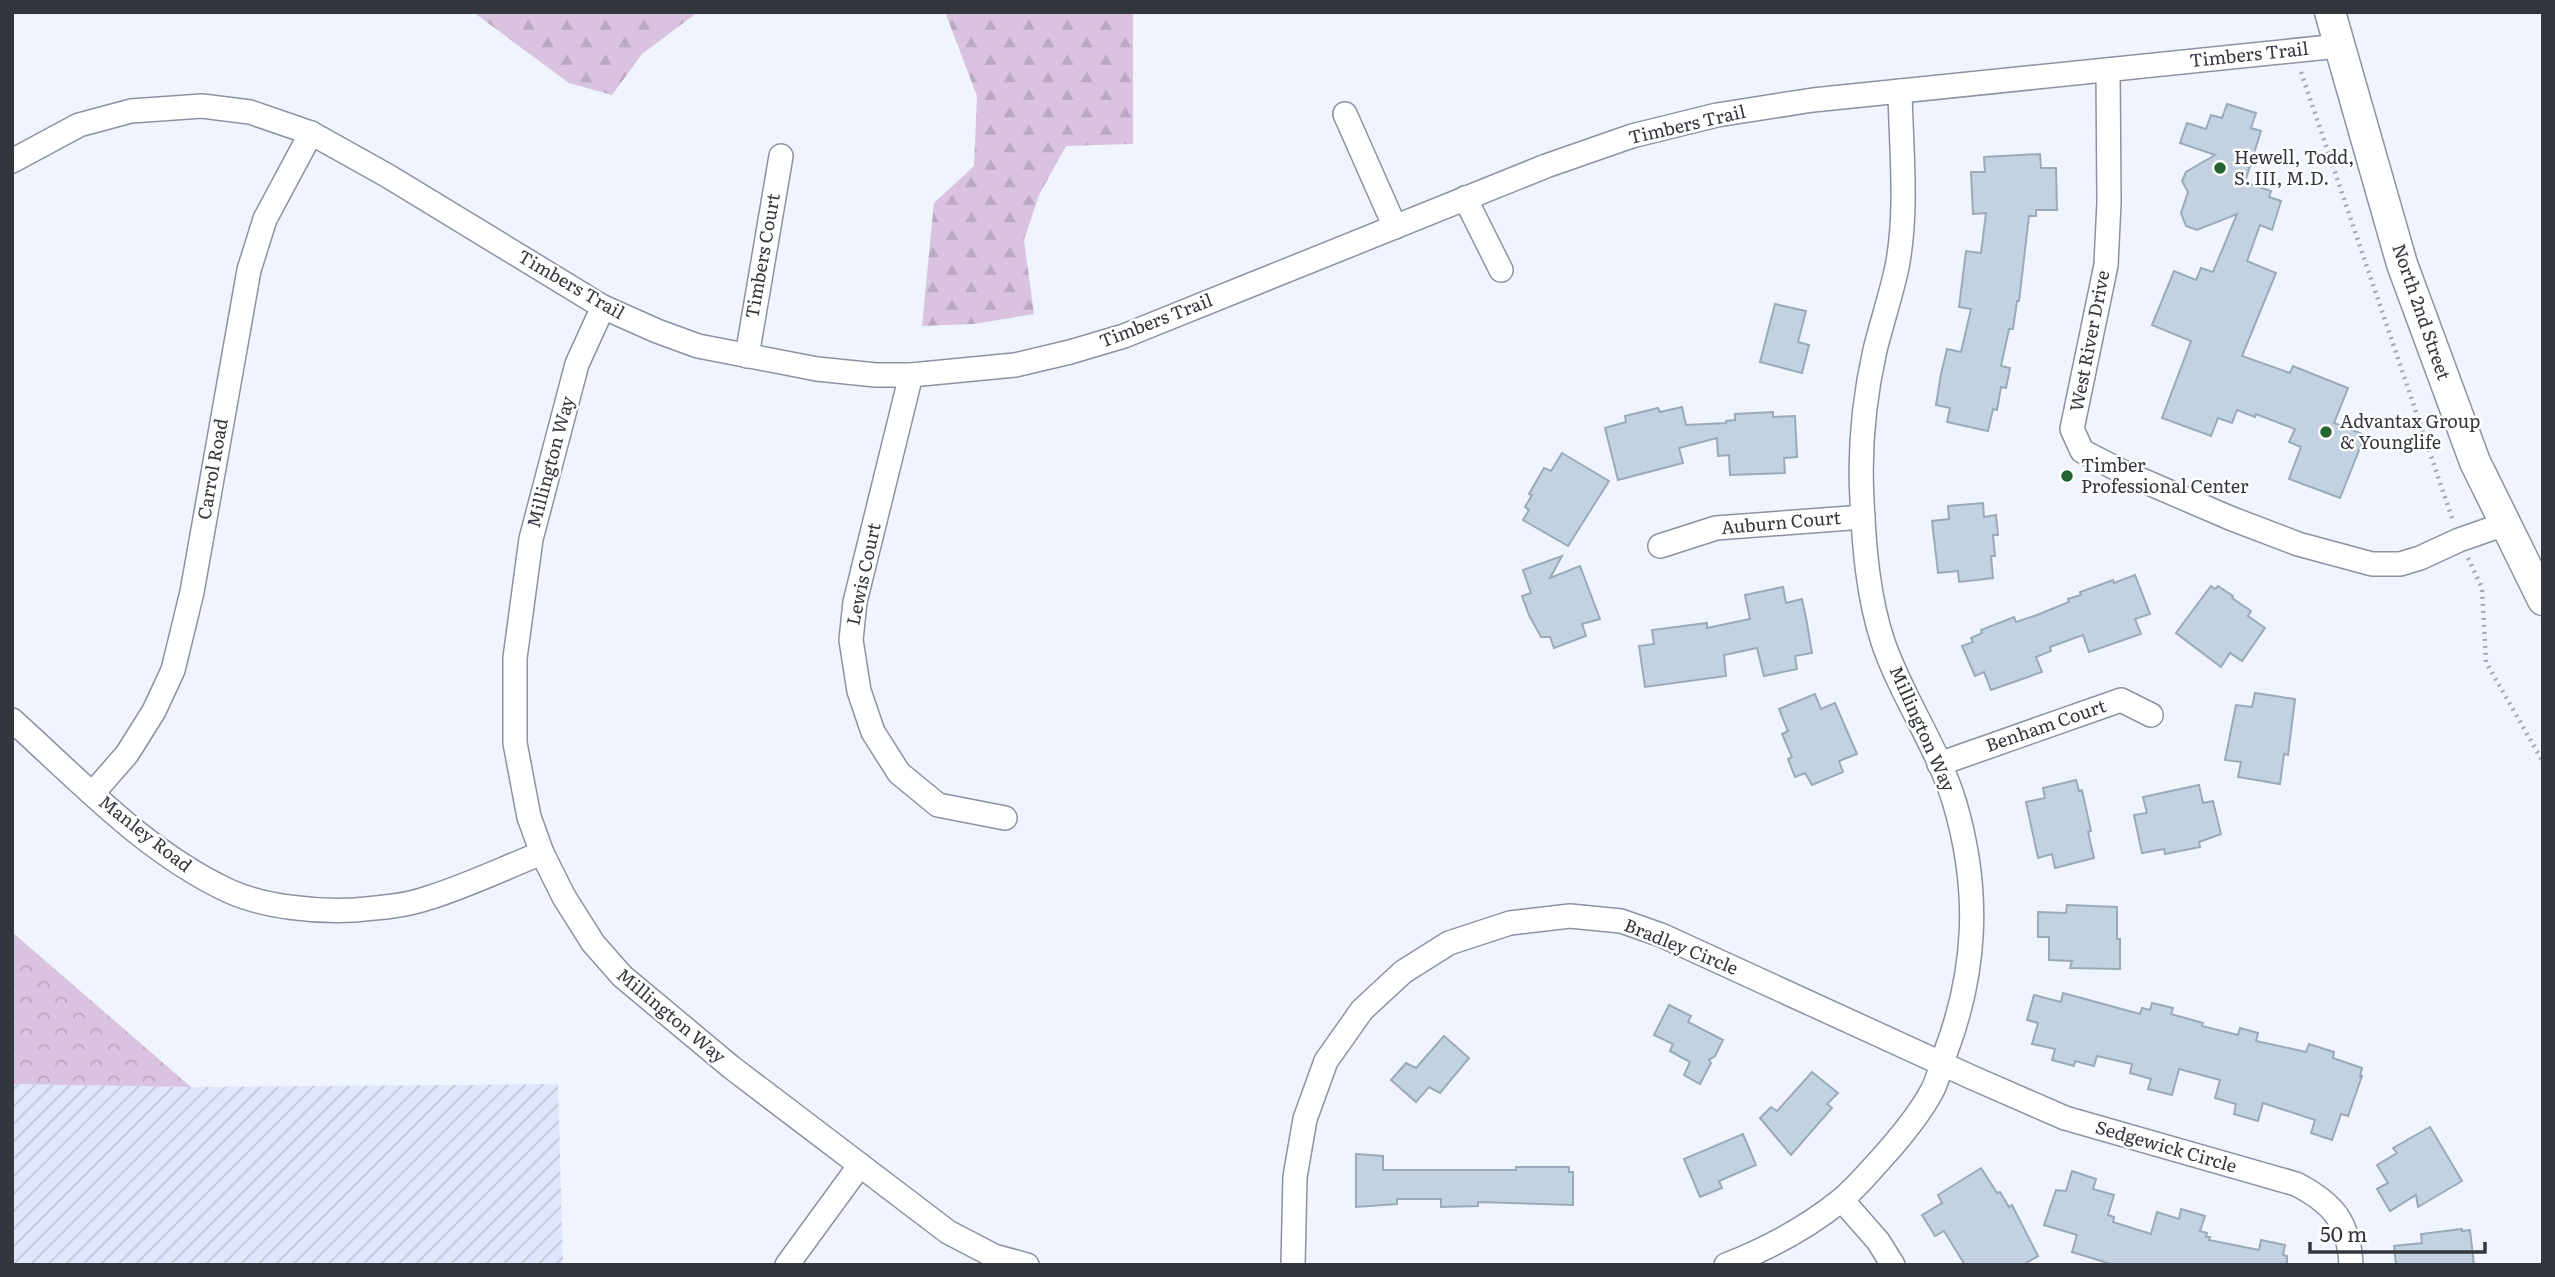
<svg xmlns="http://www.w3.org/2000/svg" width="2555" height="1277" viewBox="0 0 2555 1277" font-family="Literata,serif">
  <defs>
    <pattern id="industrial-furrows" width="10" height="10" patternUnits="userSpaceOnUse" patternTransform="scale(1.75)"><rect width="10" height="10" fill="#e0e7fc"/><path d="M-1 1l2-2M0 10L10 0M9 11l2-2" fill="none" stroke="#c1c7d9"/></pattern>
    <pattern id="forest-firs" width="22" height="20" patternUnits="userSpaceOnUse" patternTransform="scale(1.75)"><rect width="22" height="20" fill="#d9c3e0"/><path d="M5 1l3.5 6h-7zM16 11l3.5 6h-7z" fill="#bba8c1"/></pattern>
    <pattern id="park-crowns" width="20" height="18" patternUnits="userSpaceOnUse" patternTransform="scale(1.75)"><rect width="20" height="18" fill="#d9c3e0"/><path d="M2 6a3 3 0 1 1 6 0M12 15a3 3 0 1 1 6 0" fill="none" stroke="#bba8c1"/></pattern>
  </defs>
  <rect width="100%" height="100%" fill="#eff4ff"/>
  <polygon fill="url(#industrial-furrows)" points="12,1084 191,1087 558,1084 563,1265 12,1265"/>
  <g fill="url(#forest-firs)">
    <polygon points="473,12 698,12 642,54 612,95 569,83"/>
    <polygon points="945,12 1133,12 1133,144 1066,146 1039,195 1024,240 1034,314 974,324 922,326 934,203 974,166 977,96"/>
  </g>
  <polygon fill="url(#park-crowns)" points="12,932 191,1087 12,1084"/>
  <g fill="#c2d2e0" stroke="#9baab8" stroke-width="2">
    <polygon points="2227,104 2256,113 2251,128 2261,131 2245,182 2271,191 2269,197 2281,201 2272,230 2260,225 2247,261 2276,273 2242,356 2290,373 2293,366 2348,388 2334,423 2365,435 2340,498 2289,479 2301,447 2289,442 2295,429 2256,414 2255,417 2237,410 2232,423 2218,418 2211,436 2162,418 2191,341 2152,325 2174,271 2196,280 2201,268 2213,272 2237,214 2197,230 2186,226 2181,213 2188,192 2182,181 2186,172 2215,155 2180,143 2187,123 2206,129 2211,115 2222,118"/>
    <polygon points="2040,154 2041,168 2056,168 2057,210 2036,210 2036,216 2029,216 2019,301 2017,301 2013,329 2009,329 2001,366 2010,368 2006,388 2001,387 1997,410 1993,409 1988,431 1947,422 1950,408 1936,405 1941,374 1947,349 1961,352 1971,309 1959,307 1966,251 1981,253 1986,213 1973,214 1971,172 1985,172 1984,157"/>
    <polygon points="1775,304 1806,311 1798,342 1809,345 1802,373 1760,362"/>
    <polygon points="1682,407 1686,425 1726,423 1726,421 1735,420 1735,414 1773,412 1773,417 1795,416 1797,457 1784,458 1785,473 1730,475 1729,455 1718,456 1717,438 1679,448 1683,463 1618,480 1605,428 1626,422 1625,416 1658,408 1660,412"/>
    <polygon points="1562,453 1609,481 1568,546 1523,520 1529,510 1525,507 1532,495 1529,494 1544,468 1551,471"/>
    <polygon points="1983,503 1984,517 1996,515 1998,535 1993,535 1995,556 1991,556 1993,578 1959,582 1958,571 1938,573 1932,521 1949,519 1948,506"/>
    <polygon points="1562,556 1550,578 1580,566 1600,619 1582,624 1586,636 1554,648 1550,637 1541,637 1529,615 1522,596 1531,593 1523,570"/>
    <polygon points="2135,575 2150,614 2135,619 2141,634 2089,652 2083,635 2050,647 2051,651 2036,657 2042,672 1991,690 1984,672 1975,676 1962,646 1973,642 1971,638 1982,633 1981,630 2014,617 2016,622 2037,615 2069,602 2068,599 2081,595 2080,592 2113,580 2114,583"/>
    <polygon points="2211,586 2215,589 2218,586 2233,596 2232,598 2251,611 2248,616 2265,628 2242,661 2230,653 2221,667 2176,633"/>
    <polygon points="1783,587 1786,603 1802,599 1807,623 1812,653 1795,656 1797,669 1764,676 1757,648 1724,655 1726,676 1645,687 1639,646 1654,644 1652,630 1707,623 1707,628 1750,619 1745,595"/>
    <polygon points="2255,693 2295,699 2288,755 2284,754 2280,784 2238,777 2241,762 2225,760 2236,705 2252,707"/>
    <polygon points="1815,694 1821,709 1835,703 1857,754 1839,761 1843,772 1812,785 1805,773 1795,777 1788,759 1792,757 1782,734 1788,731 1779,709"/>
    <polygon points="2076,780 2079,791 2082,790 2091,831 2088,832 2094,858 2055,868 2052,854 2038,858 2026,802 2045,798 2043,788"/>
    <polygon points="2199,785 2203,803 2213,801 2221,834 2199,842 2200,847 2165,854 2164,849 2142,853 2134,815 2147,813 2143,797"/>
    <polygon points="2067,905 2117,907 2117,939 2120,939 2120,969 2070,968 2072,961 2049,960 2049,937 2038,937 2038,912 2066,913"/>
    <polygon points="2063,993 2140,1014 2142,1008 2150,1010 2152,1003 2173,1008 2171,1014 2203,1023 2202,1026 2238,1035 2240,1028 2258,1033 2256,1041 2306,1052 2309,1044 2334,1052 2333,1058 2362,1068 2360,1076 2362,1076 2348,1116 2341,1114 2332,1140 2311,1133 2315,1120 2263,1103 2258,1121 2234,1114 2236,1104 2215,1098 2220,1080 2179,1069 2172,1095 2148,1089 2151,1079 2130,1073 2132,1064 2097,1056 2094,1066 2075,1061 2074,1066 2052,1060 2055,1049 2032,1044 2038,1023 2027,1020 2034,995 2061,1002"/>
    <polygon points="1669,1005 1691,1016 1688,1022 1723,1040 1715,1056 1709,1060 1711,1063 1700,1084 1684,1075 1690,1062 1670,1051 1673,1044 1654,1035"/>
    <polygon points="1444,1036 1469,1058 1440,1093 1429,1087 1416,1102 1391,1080 1406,1063 1416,1068"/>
    <polygon points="1812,1072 1838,1093 1827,1104 1832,1108 1791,1155 1760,1118 1771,1107 1777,1111"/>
    <polygon points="2430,1127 2462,1181 2418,1207 2416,1195 2390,1211 2377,1189 2388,1183 2377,1165 2397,1153 2393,1148"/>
    <polygon points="1743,1134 1756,1165 1719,1181 1722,1188 1700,1197 1684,1159"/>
    <polygon points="1356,1154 1383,1156 1383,1170 1516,1170 1516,1167 1569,1167 1569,1172 1573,1172 1573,1205 1478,1202 1478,1206 1441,1207 1441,1199 1397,1199 1397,1204 1356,1207"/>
    <polygon points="1981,1168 1997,1193 2000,1192 2009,1207 2012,1205 2038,1256 2023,1265 1965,1265 1944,1231 1935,1236 1922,1215 1942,1203 1938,1195"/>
    <polygon points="2072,1171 2096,1179 2093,1189 2114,1195 2108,1215 2114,1217 2113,1222 2151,1234 2157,1212 2179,1219 2181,1209 2205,1216 2200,1231 2207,1233 2206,1237 2210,1237 2209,1240 2259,1250 2261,1240 2285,1245 2283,1255 2287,1256 2287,1265 2114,1265 2072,1252 2077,1235 2044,1225 2056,1190 2066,1191"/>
    <polygon points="2462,1229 2462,1231 2470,1230 2474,1265 2396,1265 2394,1246 2422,1243 2421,1234"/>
  </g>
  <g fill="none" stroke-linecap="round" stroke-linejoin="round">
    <defs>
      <g id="minor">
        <polyline points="2108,70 2109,202 2106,265 2072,429 2082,451 2123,472 2230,518 2298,544 2372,564 2400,564 2420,558 2459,540 2505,524"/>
        <polyline points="1345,114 1395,227"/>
        <polyline points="12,161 79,125 131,111 202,106 250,112 311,133 388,176 603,307 657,331 698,346 817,369 876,375 911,375 1015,365 1070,352 1124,336 1546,166 1632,136 1717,115 1813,100 2339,46"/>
        <polyline points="1465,198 1501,270"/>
        <polyline points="603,307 577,364 531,539 515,658 515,743 529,817 542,853 564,897 593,943 622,976 731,1067 948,1232 994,1256 1027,1265"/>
        <polyline points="747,356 781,156"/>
        <polyline points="911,375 855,602 851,640 859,691 873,732 899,773 938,805 1005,818"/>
        <polyline points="1660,546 1716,528 1863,517"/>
        <path d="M12 720C80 781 145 852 229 891 264 907 316 912 354 910 379 908 405 906 428 898 467 886 504 868 542 853"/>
        <polyline points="1939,764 2121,700 2151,715"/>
        <polyline points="93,793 127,754 154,711 173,670 192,592 249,270 265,219 311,133"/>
        <polyline points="1842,1200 1878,1241 1893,1265"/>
        <polyline points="787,1265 860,1165"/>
        <path d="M1293 1265 1295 1177 1305 1119 1326 1061 1362 1010 1403 972 1449 943 1510 923 1570 916 1621 921 1661 935 1971 1077 2065 1118 2296 1184C2333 1203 2349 1222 2351 1265"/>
        <path d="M1726 1265C1767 1249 1805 1229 1840 1201 1855 1189 1868 1173 1881 1159 1900 1138 1919 1115 1932 1091 1938 1080 1941 1066 1945 1054 1977 970 1980 890 1955 804 1938 747 1902 698 1883 642 1868 597 1864 546 1862 500 1859 449 1864 399 1875 350 1882 322 1891 295 1897 267 1908 210 1901 149 1900 91"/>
      </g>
      <polyline id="major" points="2330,12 2402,264 2475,462 2543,600"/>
    </defs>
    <use href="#minor" stroke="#8c92a3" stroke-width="26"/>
    <use href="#major" stroke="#8c92a3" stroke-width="33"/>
    <g stroke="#a4a8b2" stroke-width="4.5" stroke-dasharray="2 5" stroke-linecap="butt">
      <polyline points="2301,72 2453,521"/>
      <polyline points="2468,558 2482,588 2486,662 2543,762"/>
    </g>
    <use href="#minor" stroke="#fff" stroke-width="23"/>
    <use href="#major" stroke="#fff" stroke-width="30"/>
  </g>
  <g fill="#226530" stroke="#fff" stroke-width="2.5">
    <circle cx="2220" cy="168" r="7"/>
    <circle cx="2326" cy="432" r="7"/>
    <circle cx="2067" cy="476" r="7"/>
  </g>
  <g text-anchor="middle" stroke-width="5" stroke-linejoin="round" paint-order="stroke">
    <g font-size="18" fill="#33363d" stroke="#fff">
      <text transform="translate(2249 55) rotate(-6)" y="6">Timbers Trail</text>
      <text transform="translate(1687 125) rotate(-13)" y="6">Timbers Trail</text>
      <text transform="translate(763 256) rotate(-80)" y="6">Timbers Court</text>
      <text transform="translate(571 285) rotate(30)" y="6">Timbers Trail</text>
      <text transform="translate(2421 312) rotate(71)" y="6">North 2nd Street</text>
      <text transform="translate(1156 321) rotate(-21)" y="6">Timbers Trail</text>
      <text transform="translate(2090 341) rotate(-79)" y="6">West River Drive</text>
      <text transform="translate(551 462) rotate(-75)" y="6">Millington Way</text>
      <text transform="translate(213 469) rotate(-80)" y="6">Carrol Road</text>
      <text transform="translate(1781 523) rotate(-5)" y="6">Auburn Court</text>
      <text transform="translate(864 574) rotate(-78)" y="6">Lewis Court</text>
      <text transform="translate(2046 726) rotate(-19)" y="6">Benham Court</text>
      <text transform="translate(1922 729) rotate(66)" y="6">Millington Way</text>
      <text transform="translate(145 834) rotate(38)" y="6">Manley Road</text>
      <text transform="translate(1681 947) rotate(22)" y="6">Bradley Circle</text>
      <text transform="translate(671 1016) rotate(40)" y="6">Millington Way</text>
      <text transform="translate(2166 1147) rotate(16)" y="6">Sedgewick Circle</text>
    </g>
    <g font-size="18" fill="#33363d" stroke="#fff" text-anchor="start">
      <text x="2234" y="164">Hewell, Todd,<tspan x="2234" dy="21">S. III, M.D.</tspan></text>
      <text x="2340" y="428">Advantax Group<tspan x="2340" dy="21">&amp; Younglife</tspan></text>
      <text x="2081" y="472">Timber<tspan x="2081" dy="21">Professional Center</tspan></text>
    </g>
  </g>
  <rect width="2555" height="1277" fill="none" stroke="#33363d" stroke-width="28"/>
  <path d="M2310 1242v10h175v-10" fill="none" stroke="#33363d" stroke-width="3.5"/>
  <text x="2320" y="1242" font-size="21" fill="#33363d" stroke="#ffffff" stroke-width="5" paint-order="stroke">50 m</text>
</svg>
